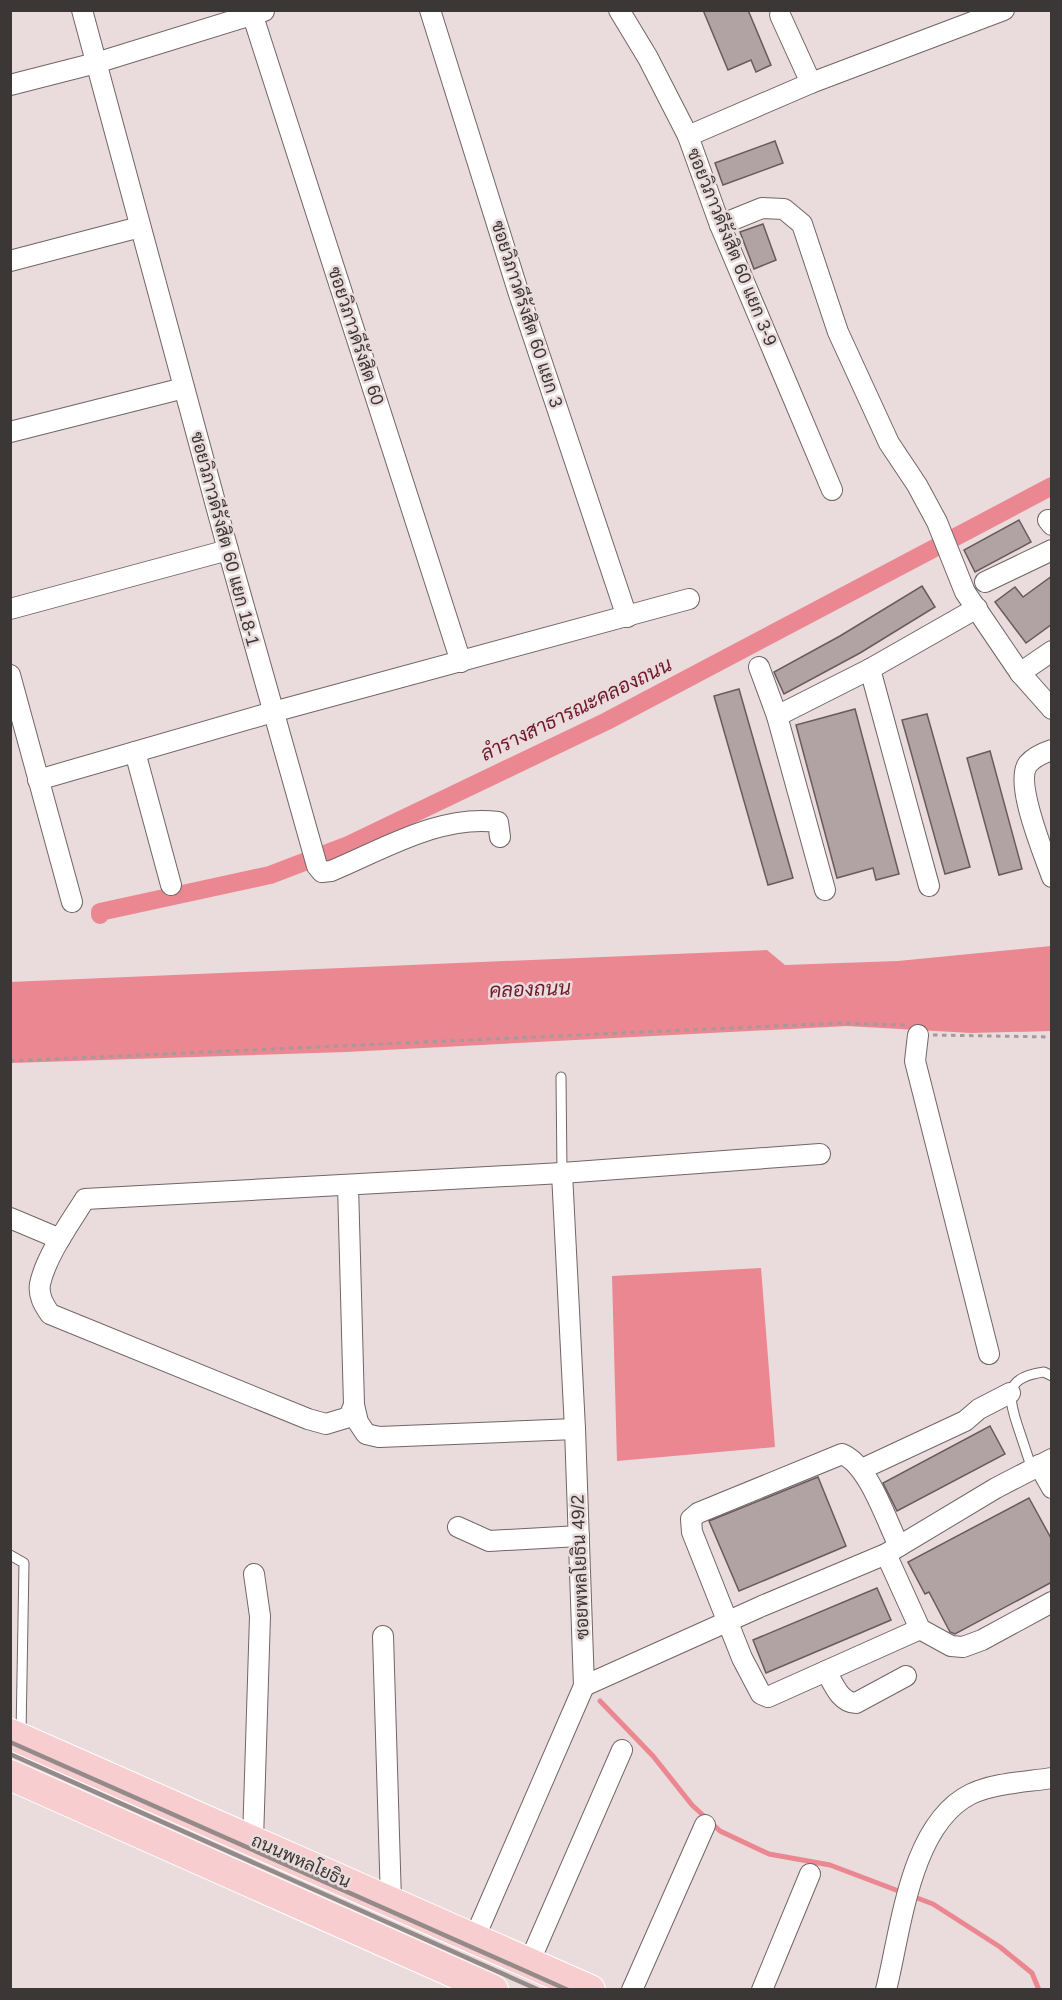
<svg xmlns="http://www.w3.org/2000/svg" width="1062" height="2000" viewBox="0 0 1062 2000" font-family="Helvetica,Sarabun,sans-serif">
  <rect width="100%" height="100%" fill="#eadbdc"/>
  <g fill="#eb8790">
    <polygon points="1051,946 1052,1031 971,1033 847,1026 346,1052 11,1063 10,982 767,950 785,965 898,961"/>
    <polygon points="761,1268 775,1447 617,1461 612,1276"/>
  </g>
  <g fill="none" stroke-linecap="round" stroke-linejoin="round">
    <polyline stroke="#eb8790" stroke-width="5" points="600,1701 653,1756 692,1805 720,1831 769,1854 830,1865 933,1904 1000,1947 1032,1973 1039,1990"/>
    <polyline stroke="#eb8790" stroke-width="18" points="100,915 100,912 270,875 346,846 607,721 1052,486"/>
  </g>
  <g fill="#b1a3a3" stroke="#675b5b" stroke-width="1.5">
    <polygon points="703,10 748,10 771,65 756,72 751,60 728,70"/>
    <polygon points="775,141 783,163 723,185 715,163"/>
    <polygon points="763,224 776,260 754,269 740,232"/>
    <polygon points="1019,520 1031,542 975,572 964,550"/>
    <polygon points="1052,576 1052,624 1026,643 995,602 1015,587 1023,597"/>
    <polygon points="922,586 935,607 860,653 784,694 774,672 840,636"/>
    <polygon points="739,689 793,878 768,885 714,696"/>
    <polygon points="855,709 899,874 876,880 873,868 837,878 796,725"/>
    <polygon points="927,714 970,867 945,874 902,720"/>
    <polygon points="990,751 1022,869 999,875 967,758"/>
    <polygon points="990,1426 1005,1454 897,1511 883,1483"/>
    <polygon points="818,1477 846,1546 739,1591 709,1521"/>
    <polygon points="1029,1498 1052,1540 1052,1582 955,1634 950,1632 929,1592 925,1594 908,1562"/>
    <polygon points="877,1588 891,1620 766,1673 753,1640"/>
  </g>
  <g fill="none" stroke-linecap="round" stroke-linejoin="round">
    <defs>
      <g id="lane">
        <polyline points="561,1077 562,1173"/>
        <path d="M1032 1469C1027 1454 1022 1439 1017 1424 1007 1393 1006 1377 1044 1372L1052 1376"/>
        <polyline points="10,1555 24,1563 21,1734"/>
      </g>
      <g id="street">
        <path d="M82 10 228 550 317 866 322 872 331 871C382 850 440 814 498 822L500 837"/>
        <polyline points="251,10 461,662"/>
        <polyline points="430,10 518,291 627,617"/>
        <polyline points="619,10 648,58 688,136 720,225 832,490"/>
        <polyline points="780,15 811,83"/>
        <polyline points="10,85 96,63 264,11"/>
        <polyline points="688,136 811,83 1004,10"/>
        <polyline points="720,225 762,208 784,209 802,224 838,332 889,443 917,485 937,522 965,592 1020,673 1052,709"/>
        <polyline points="10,261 140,227"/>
        <polyline points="10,432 184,388"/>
        <polyline points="1048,520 1052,525"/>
        <polyline points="985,582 1052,550"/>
        <polyline points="10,609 228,550"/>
        <polyline points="759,667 777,716 825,890"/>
        <polyline points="1020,673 1052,651"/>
        <polyline points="10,675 72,902"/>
        <polyline points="777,716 870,669"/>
        <path d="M1052 750C1043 753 1034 757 1028 764 1014 783 1044 854 1052 877"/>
        <polyline points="135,752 171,885"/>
        <polyline points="38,780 273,712 689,599"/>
        <polyline points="929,886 870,669 977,608"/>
        <polyline points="918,1035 915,1061 989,1354"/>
        <path d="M348 1185 354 1405 349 1417 326 1424 308 1419 50 1314C44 1305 38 1296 40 1284 46 1256 70 1223 85 1199L562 1173 820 1154"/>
        <polyline points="10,1218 60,1239"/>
        <polyline points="354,1405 358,1422 366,1434 379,1437 575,1429"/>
        <polyline points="1039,1465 1052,1488"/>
        <polyline points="862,1469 965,1421 979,1409 1010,1393"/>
        <polyline points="458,1527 489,1541 579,1536"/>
        <path d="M899 1546C886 1520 869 1465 842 1454L698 1513 691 1519 692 1532 742 1658 761 1694 768 1697 920 1629"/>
        <polyline points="886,1554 920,1629 951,1646 963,1647 982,1640 1052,1602"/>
        <polyline points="383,1636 391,1901"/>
        <path d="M826 1671C833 1683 840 1703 856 1703L906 1676"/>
        <polyline points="584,1686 762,1606 886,1554 996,1488 1052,1459"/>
        <polyline points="253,1840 260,1616 254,1574"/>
        <polyline points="474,1939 584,1686 575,1429 562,1173"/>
        <polyline points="529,1963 622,1750"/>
        <polyline points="632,1990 705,1825"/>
        <polyline points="762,1990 810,1874"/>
        <path d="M886 1990C901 1930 910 1824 971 1794 994 1783 1026 1782 1052 1778"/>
      </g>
      <g id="primary">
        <polyline points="10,1734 590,1990"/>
        <polyline points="10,1775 493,1990"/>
      </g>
    </defs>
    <use href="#lane" stroke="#726566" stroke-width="11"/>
    <use href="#street" stroke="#726566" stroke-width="22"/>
    <use href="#primary" stroke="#fff" stroke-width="32"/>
    <g stroke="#a59a9b" stroke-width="3" stroke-dasharray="4.5 4.5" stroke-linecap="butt">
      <polyline points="933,1035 1052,1037"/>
      <polyline points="10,1061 840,1023 905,1025"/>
    </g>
    <use href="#lane" stroke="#fff" stroke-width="9"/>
    <use href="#street" stroke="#fff" stroke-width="20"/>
    <use href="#primary" stroke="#f8cdd0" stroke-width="30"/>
    <g stroke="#948a8a" stroke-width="4.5">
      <polyline points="10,1742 568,1990"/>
      <polyline points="10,1754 539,1990"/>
    </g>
  </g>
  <g text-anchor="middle" stroke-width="5" stroke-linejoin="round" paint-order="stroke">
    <g font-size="18" fill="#3c3737" stroke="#eadbdc">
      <text transform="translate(732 247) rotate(68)" y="6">ซอยวิภาวดีรังสิต 60 แยก 3-9</text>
      <text transform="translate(527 314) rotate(72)" y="6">ซอยวิภาวดีรังสิต 60 แยก 3</text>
      <text transform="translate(356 336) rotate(72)" y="6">ซอยวิภาวดีรังสิต 60</text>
      <text transform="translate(225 539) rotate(75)" y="6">ซอยวิภาวดีรังสิต 60 แยก 18-1</text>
      <text transform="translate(580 1567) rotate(-92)" y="6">ซอยพหลโยธิน 49/2</text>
      <text transform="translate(301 1861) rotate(24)" y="6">ถนนพหลโยธิน</text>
    </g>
    <g font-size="20" font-style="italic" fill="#701829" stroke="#eadbdc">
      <text transform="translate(576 709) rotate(-26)" y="7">ลำรางสาธารณะคลองถนน</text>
      <text transform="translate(530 989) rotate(-2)" y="7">คลองถนน</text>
    </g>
  </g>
  <rect width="1062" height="2000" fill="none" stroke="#3c3737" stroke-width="24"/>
</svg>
